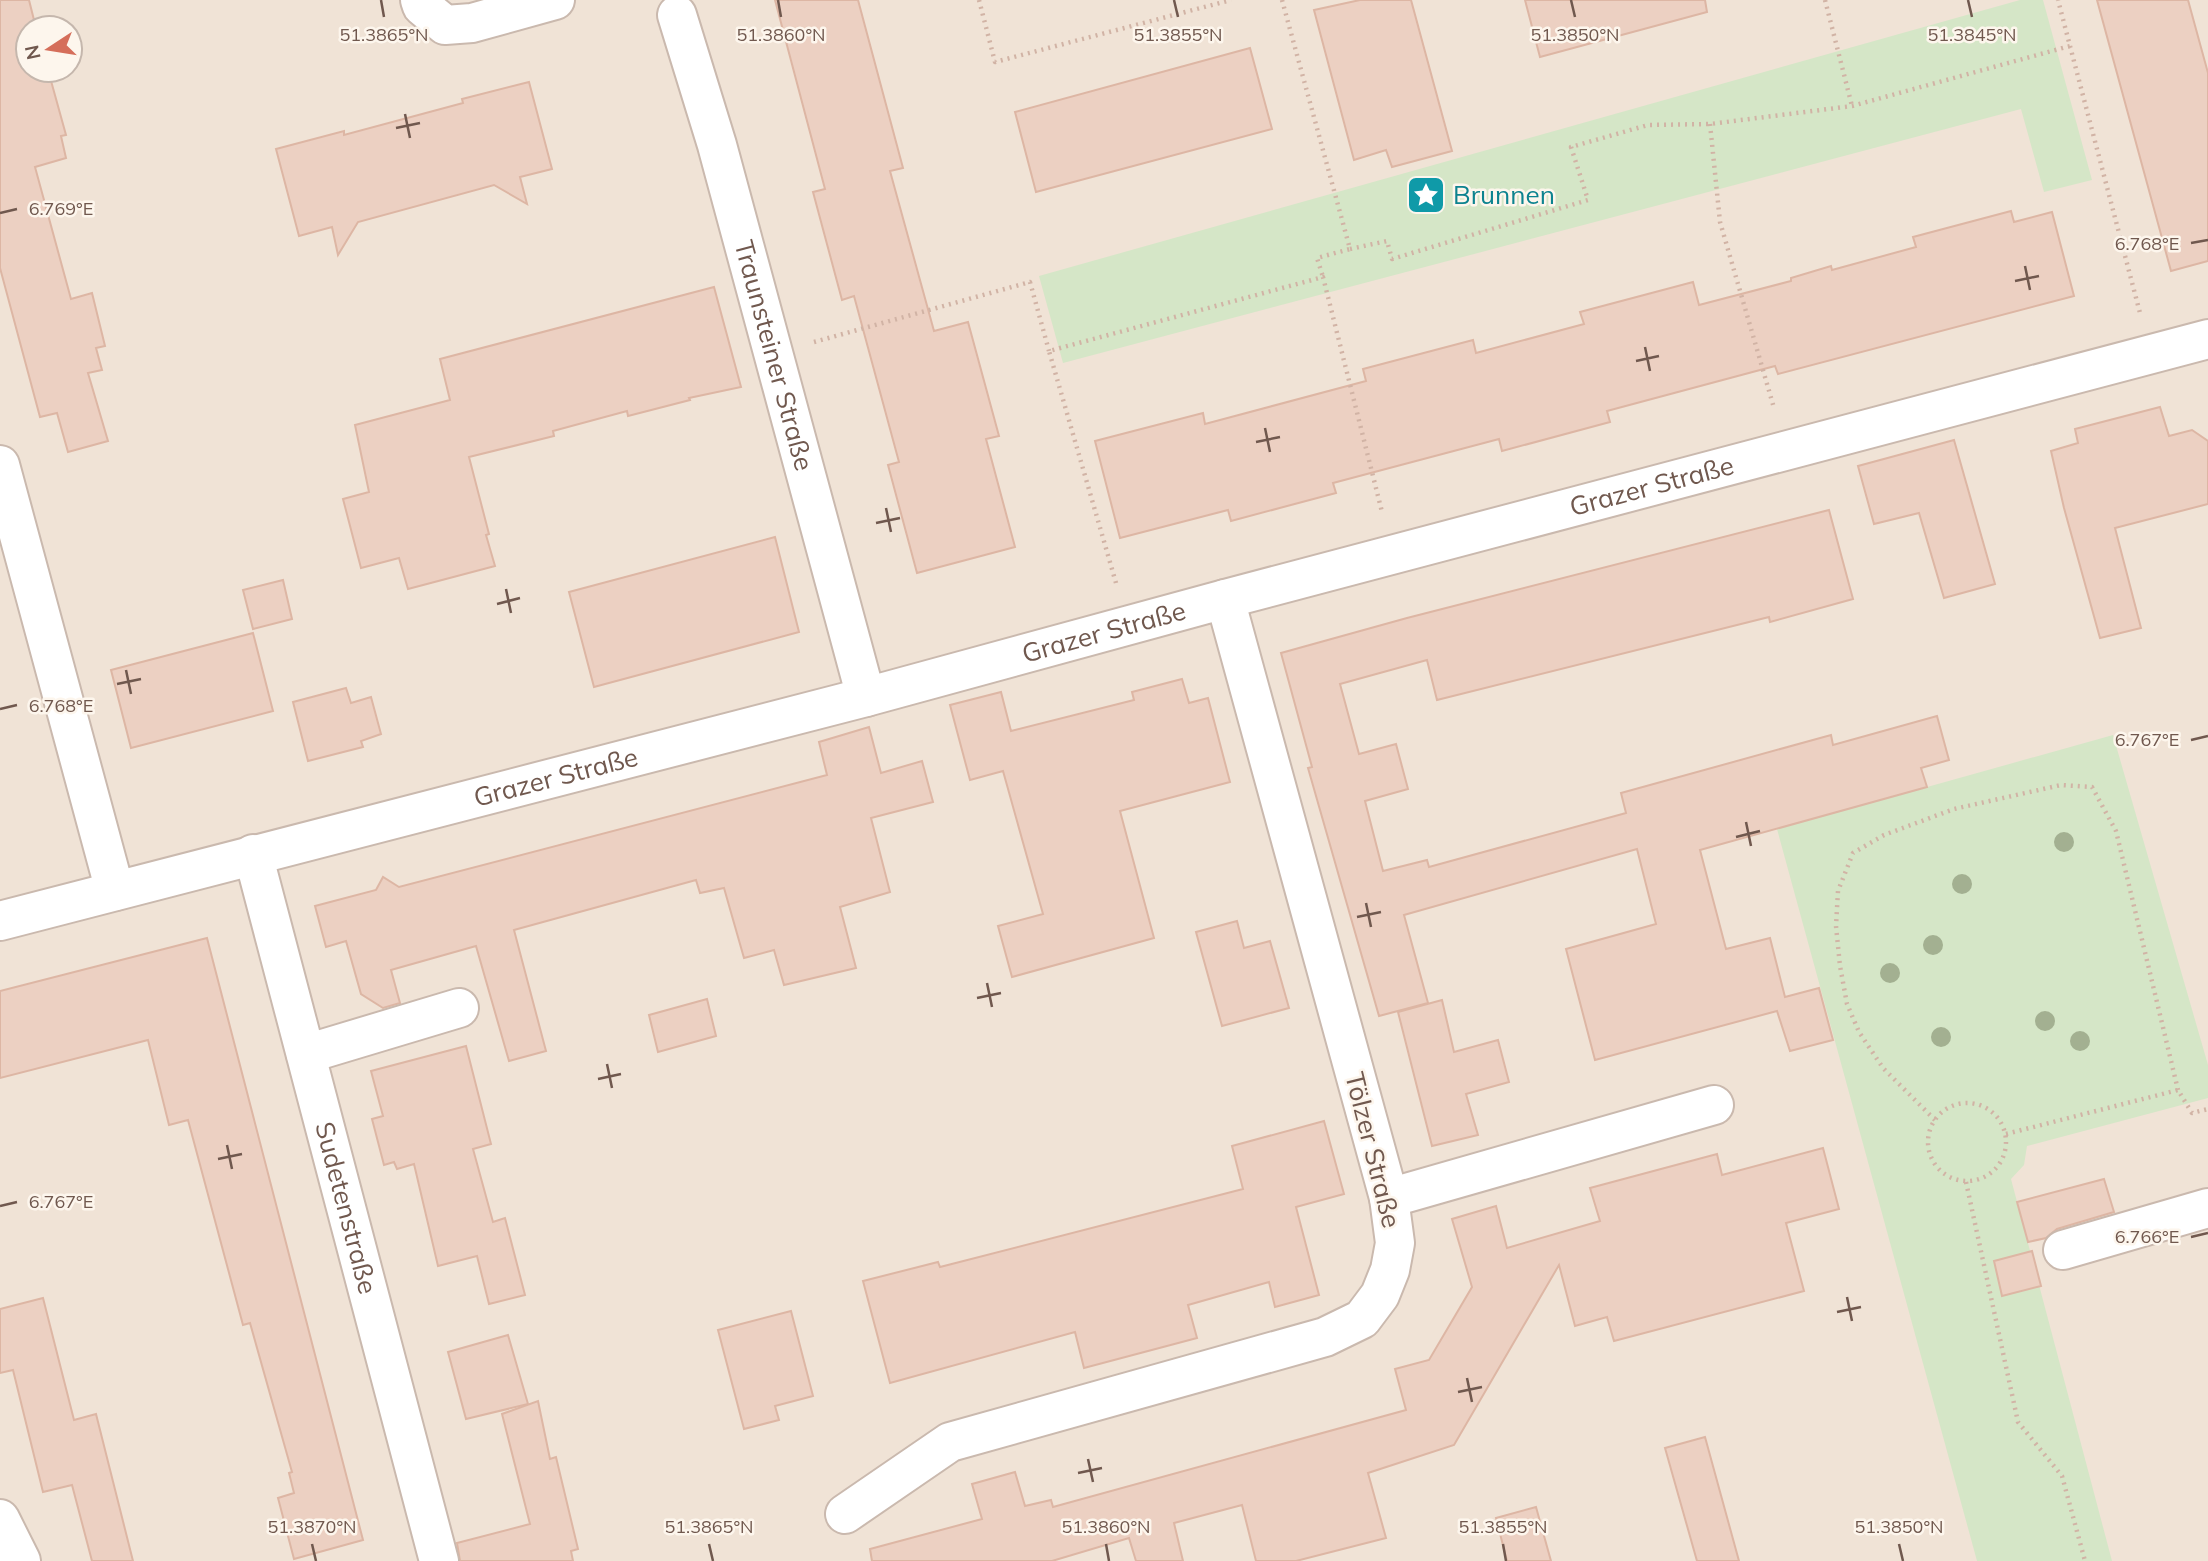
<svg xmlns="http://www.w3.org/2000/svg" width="2208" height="1561" viewBox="0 0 2208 1561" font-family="Mulish,sans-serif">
  <rect width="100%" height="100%" fill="#faf1e7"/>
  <path fill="#f0e3d6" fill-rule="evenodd" d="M0 0H2208V1561H0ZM28 28H70V70H28Z"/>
  <g fill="#d5e6c7">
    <polygon points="2020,0 2043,0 2092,180 2044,192 2021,109 1063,363 1039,276"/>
    <polygon points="2113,735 2208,1065 2208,1098 2027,1146 2024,1165 2011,1179 2112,1561 1977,1561 1777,829"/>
  </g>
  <g fill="#ecd0c2" stroke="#ddb6a4" stroke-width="2">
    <polygon points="0,0 29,0 36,28 28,28 28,70 48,70 66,135 61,136 66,158 35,167 71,299 92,293 105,346 96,348 102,370 88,373 108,441 68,452 57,413 40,417 0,268"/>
    <polygon points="775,0 858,0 903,168 890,171 934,331 968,322 999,436 986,439 1015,547 917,573 888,465 899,462 854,296 842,300 813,192 825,189"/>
    <polygon points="1360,0 1411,0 1452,151 1392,167 1386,150 1354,160 1314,10"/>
    <polygon points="1525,0 1705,0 1707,12 1540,57"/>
    <polygon points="2097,0 2188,0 2208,73 2208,261 2171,271"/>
    <polygon points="1250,48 1272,129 1036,192 1015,112"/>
    <polygon points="529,82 552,169 520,177 527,204 494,185 358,222 338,255 332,227 299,236 276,149 344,131 344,135 463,103 462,99"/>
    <polygon points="2011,211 2014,222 2052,212 2074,296 1778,374 1775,366 1607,411 1610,422 1502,451 1499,439 1333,483 1336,493 1231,521 1228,510 1120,538 1095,441 1203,413 1205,424 1366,381 1363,369 1473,340 1476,353 1584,324 1580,312 1693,282 1699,305 1791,281 1791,278 1831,266 1832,270 1916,247 1913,237"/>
    <polygon points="714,287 741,387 689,398 690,400 628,416 627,411 553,431 554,436 469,457 489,534 486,535 495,566 408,589 399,558 361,568 343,499 369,492 355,425 450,400 440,359"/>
    <polygon points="2160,407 2169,436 2192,430 2208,441 2208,504 2115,528 2141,628 2100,638 2064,508 2051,451 2078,443 2075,429"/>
    <polygon points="1954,440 1995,584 1944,598 1919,513 1874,524 1858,466"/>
    <polygon points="1829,510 1853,599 1770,622 1769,617 1437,700 1427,660 1340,684 1359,754 1396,744 1408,789 1365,801 1383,871 1427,860 1429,867 1626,813 1621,793 1831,735 1833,745 1937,716 1949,760 1921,768 1927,787 1700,850 1726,949 1770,938 1785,997 1819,988 1833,1040 1790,1051 1777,1011 1595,1060 1566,949 1656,924 1637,849 1404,915 1428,1003 1379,1016 1308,768 1312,767 1281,653 1407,618"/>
    <polygon points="775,537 799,632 594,687 569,592"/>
    <polygon points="283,580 292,619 253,629 243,590"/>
    <polygon points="253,633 273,711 131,748 111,670"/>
    <polygon points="1182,679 1189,703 1208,698 1230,782 1120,811 1154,938 1012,977 998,926 1043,914 1003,771 970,780 950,705 1001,692 1011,731 1134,700 1132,692"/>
    <polygon points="346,688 351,703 371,697 381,734 361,741 363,747 308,761 293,702"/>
    <polygon points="869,727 881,773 922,761 933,802 871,818 890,892 840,907 856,968 784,985 774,950 744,958 724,888 700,893 696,880 514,930 546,1051 509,1061 476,946 391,970 400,1003 383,1008 361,994 346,941 326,947 315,906 376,890 383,877 399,887 827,775 819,742"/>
    <polygon points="1237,921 1244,948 1270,941 1289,1008 1222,1026 1196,932"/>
    <polygon points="207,938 363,1540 294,1559 278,1498 294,1493 289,1473 292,1472 250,1323 243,1325 188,1120 169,1125 148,1040 0,1078 0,991"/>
    <polygon points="707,999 716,1036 658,1052 649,1015"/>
    <polygon points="1442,1000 1454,1052 1498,1040 1509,1082 1466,1094 1478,1135 1432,1146 1398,1012"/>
    <polygon points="466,1046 491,1144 473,1149 493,1222 505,1218 525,1295 489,1304 477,1256 438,1266 414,1164 397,1169 394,1162 384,1165 372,1119 383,1116 371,1071"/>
    <polygon points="1324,1121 1344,1194 1296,1207 1319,1295 1275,1307 1269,1282 1188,1305 1197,1338 1084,1368 1075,1332 890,1383 863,1281 938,1262 940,1267 1243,1189 1232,1146"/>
    <polygon points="1823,1148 1839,1209 1786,1223 1804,1291 1614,1341 1607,1317 1575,1326 1559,1265 1454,1445 1368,1473 1386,1538 1296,1561 1256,1561 1242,1505 1174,1523 1183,1561 1136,1561 1129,1538 1052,1561 872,1561 870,1549 982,1519 972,1484 1015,1472 1025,1506 1051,1500 1053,1507 1406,1410 1395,1369 1429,1360 1472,1287 1452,1219 1496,1206 1507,1248 1600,1221 1590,1188 1717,1154 1722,1175"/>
    <polygon points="2104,1179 2114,1212 2057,1229 2046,1238 2028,1242 2017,1202"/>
    <polygon points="2032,1251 2041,1286 2002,1296 1994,1261"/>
    <polygon points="43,1298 74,1420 96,1414 133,1561 92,1561 72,1485 43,1492 13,1370 0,1373 0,1309"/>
    <polygon points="791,1311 813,1396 775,1406 779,1420 744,1429 718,1330"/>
    <polygon points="508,1335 528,1404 466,1419 448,1352"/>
    <polygon points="538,1401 550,1459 556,1457 578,1549 571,1551 573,1561 460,1561 457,1543 530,1524 502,1414"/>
    <polygon points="1705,1437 1739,1561 1697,1561 1665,1448"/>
    <polygon points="1536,1507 1551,1561 1507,1561 1496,1518"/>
  </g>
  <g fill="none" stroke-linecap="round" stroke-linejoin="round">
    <defs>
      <g id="minor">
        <polyline points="420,0 422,6 445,25 472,23 555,0"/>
        <path id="s1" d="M677 15 717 145 866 697"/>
        <polyline points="0,465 115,891"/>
        <path id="s2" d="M253 854 439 1561"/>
        <path id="s3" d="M0 921 866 697 1225 599 2208 339"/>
        <polyline points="306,1054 459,1008"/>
        <polyline points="1389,1198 1714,1105"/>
        <polyline points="2063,1250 2208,1208"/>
        <polyline points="845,1514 950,1442 1325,1337 1362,1319 1380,1295 1390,1270 1395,1243 1389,1198 1225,599"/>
        <polyline points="0,1519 21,1561"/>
      </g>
    </defs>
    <use href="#minor" stroke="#cab9ae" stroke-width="42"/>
    <g stroke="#d1b3a5" stroke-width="4.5" stroke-dasharray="2 5" stroke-linecap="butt">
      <polyline points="979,0 995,62 1231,0"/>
      <polyline points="1282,0 1350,249 1317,258 1323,277"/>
      <polyline points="1825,0 1852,106"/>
      <polyline points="2070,46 2140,313"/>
      <polyline points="1710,124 1720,222 1774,408"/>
      <polyline points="1350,249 1387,241 1392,259 1588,200 1571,147 1648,125 1710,124 1852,106 2070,46 2058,0"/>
      <polyline points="814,342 1030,282 1049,351"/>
      <polyline points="1116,583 1049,351 1323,277 1382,512"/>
      <circle cx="1967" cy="1142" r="39"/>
      <polyline points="1935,1120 1883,1068 1859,1032 1847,1004 1840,966 1836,926 1838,891 1853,853 1884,835 1954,809 2061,785 2092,787 2116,831 2178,1090"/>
      <polyline points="2006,1134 2178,1090 2192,1113 2208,1109"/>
      <polyline points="1966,1182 2018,1422 2062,1476 2085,1561"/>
    </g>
    <use href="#minor" stroke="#fff" stroke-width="38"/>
  </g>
  <g fill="#a3b091">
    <circle cx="2064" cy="842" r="10"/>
    <circle cx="1962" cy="884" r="10"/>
    <circle cx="1933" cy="945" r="10"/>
    <circle cx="1890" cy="973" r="10"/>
    <circle cx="2045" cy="1021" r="10"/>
    <circle cx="1941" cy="1037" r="10"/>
    <circle cx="2080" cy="1041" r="10"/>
  </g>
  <path fill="none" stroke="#70584e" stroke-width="2.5" d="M381 0 384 17M778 0 781 17M1174 0 1178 17M1571 0 1575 17M1968 0 1972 17M405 114 410 138M396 128 420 123M0 213 17 209M2191 243 2208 240M2025 266 2030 290M2015 281 2039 276M1645 347 1650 371M1636 361 1659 356M1265 428 1270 452M1256 442 1280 437M886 508 891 532M876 523 900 518M506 589 511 613M497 604 520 598M126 670 131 694M117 684 141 679M0 709 17 705M2191 740 2208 736M1746 822 1751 846M1736 837 1760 831M1366 903 1371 927M1357 917 1381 912M987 983 992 1007M977 998 1001 993M607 1064 612 1088M598 1079 621 1074M227 1145 232 1169M218 1159 242 1154M0 1206 17 1202M2191 1237 2208 1233M1847 1297 1852 1321M1837 1312 1861 1307M1467 1378 1472 1402M1458 1392 1482 1387M1088 1459 1093 1482M1078 1473 1102 1468M312 1544 316 1561M709 1544 713 1561M1106 1544 1109 1561M1503 1544 1506 1561M1899 1544 1903 1561"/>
  <defs>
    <symbol id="sight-square" viewBox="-11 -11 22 22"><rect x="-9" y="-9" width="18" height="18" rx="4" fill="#0f9aa8" stroke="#fdf6ed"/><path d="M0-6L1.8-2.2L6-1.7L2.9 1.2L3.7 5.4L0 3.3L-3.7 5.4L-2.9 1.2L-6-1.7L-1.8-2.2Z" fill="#fff"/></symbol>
  </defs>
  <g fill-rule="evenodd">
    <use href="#sight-square" x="1404" y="173" width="44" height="44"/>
  </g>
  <g text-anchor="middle" stroke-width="5" stroke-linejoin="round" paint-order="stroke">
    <g font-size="26" fill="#0d838f" stroke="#fdf6ed" text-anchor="start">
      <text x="1453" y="204">Brunnen</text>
    </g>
    <g font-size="26" fill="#70584e" stroke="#fdf6ed">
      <text dy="9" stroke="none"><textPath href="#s1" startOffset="354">Traunsteiner Straße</textPath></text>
      <text dy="9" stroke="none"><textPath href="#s3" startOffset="1708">Grazer Straße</textPath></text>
      <text dy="9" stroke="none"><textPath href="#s3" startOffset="1141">Grazer Straße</textPath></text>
      <text dy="9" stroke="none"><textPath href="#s3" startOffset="574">Grazer Straße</textPath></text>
      <text transform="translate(1373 1150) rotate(76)" y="9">Tölzer Straße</text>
      <text dy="9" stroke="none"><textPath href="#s2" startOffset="366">Sudetenstraße</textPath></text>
    </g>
  </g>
  <g font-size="18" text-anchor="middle" fill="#70584e" stroke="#fdf6ed" stroke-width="5" stroke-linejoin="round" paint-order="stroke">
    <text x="384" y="41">51.3865°N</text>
    <text x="781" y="41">51.3860°N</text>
    <text x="1178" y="41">51.3855°N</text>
    <text x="1575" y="41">51.3850°N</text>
    <text x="1972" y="41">51.3845°N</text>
    <text x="61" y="215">6.769°E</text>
    <text x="2147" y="250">6.768°E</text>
    <text x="61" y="712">6.768°E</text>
    <text x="2147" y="746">6.767°E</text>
    <text x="61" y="1208">6.767°E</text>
    <text x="2147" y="1243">6.766°E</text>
    <text x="312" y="1533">51.3870°N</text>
    <text x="709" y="1533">51.3865°N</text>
    <text x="1106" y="1533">51.3860°N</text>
    <text x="1503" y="1533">51.3855°N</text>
    <text x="1899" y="1533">51.3850°N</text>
  </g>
  <g transform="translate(49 49) rotate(258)"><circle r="33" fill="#fdf6ed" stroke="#c5b7ad" stroke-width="2"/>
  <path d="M0-5L12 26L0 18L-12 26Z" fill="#d56e5a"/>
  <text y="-10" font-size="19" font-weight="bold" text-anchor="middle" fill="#70584e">N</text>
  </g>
</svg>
